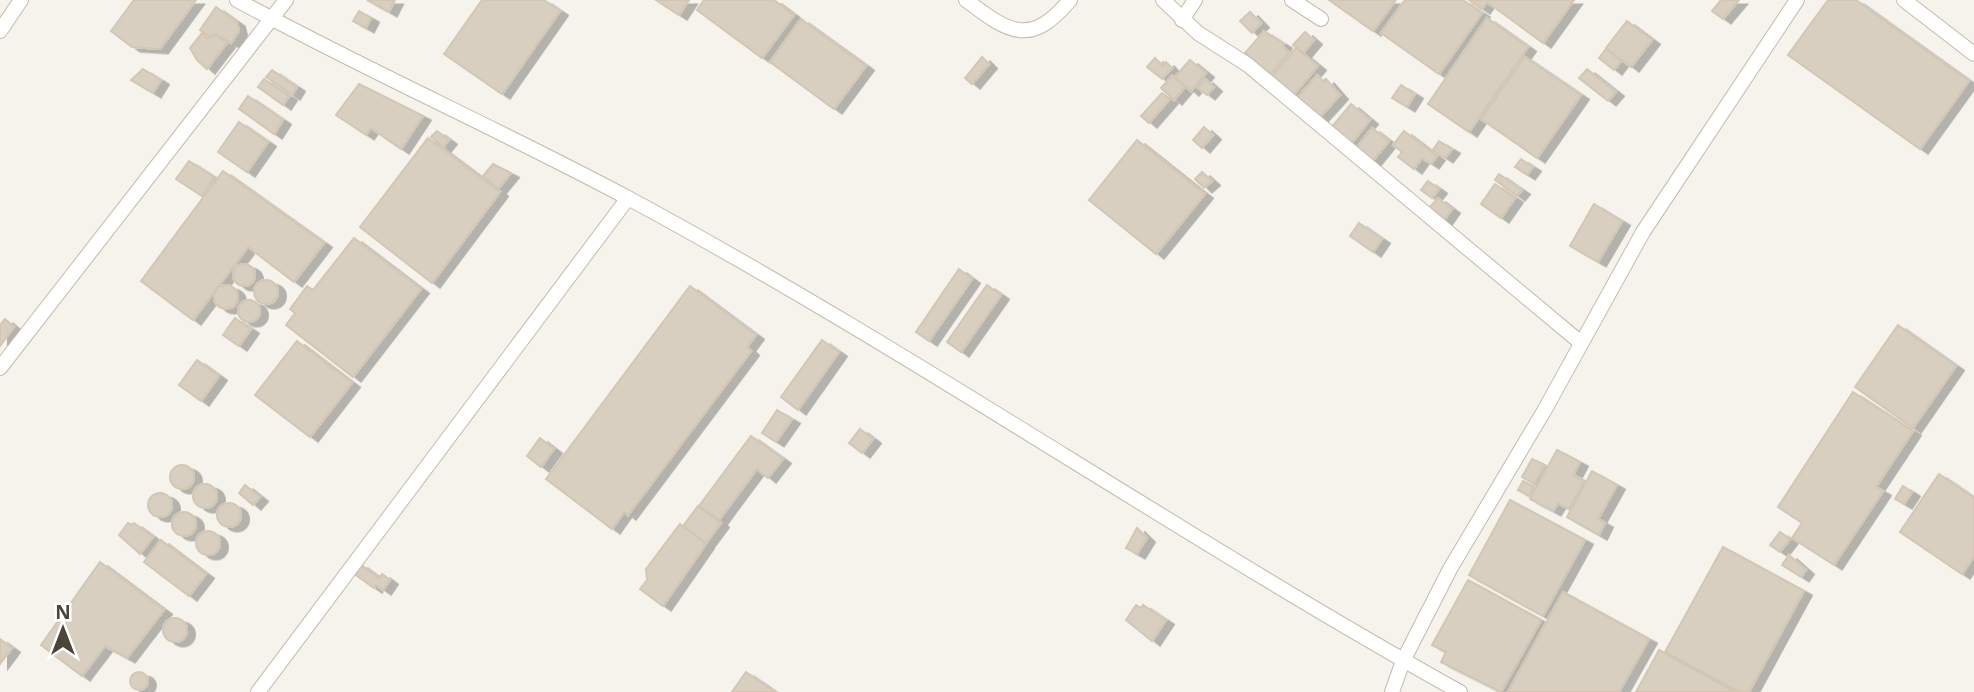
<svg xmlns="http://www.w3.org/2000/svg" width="1974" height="692" viewBox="0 0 1974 692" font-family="'Noto Sans',sans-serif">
  <defs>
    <filter id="shadow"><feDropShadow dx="8" dy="4.5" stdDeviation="0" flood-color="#0004"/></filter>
  </defs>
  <rect width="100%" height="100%" fill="#f6f3ec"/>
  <g fill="#d8cfc1" stroke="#d3c7b4" stroke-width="2" filter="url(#shadow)">
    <polygon points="134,0 196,0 160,49 132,47 111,31"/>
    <polygon points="367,0 395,0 389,12"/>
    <polygon points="482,0 544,0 560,11 502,94 444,54"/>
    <polygon points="656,0 689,0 679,15"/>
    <polygon points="704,0 774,0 794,15 762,58 697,10"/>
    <polygon points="1329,0 1396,0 1373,31"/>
    <polygon points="1405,0 1463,0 1482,13 1439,74 1381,33"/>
    <polygon points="1469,0 1574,0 1543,43 1487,2 1482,9"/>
    <polygon points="1721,0 1739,0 1723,19 1712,11"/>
    <polygon points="1828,0 1856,0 1969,81 1920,149 1788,55"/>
    <polygon points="216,7 237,22 239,31 231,43 216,34 209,36 200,30"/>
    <polygon points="359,11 371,18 366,28 353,21"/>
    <polygon points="1250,12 1261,23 1252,33 1240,21"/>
    <polygon points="1487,18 1528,47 1469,132 1428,104"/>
    <polygon points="801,19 866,66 834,109 770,62"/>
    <polygon points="1627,21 1652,40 1631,67 1606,48"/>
    <polygon points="1264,31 1284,44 1282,46 1289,52 1271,74 1253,64 1255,61 1245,53"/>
    <polygon points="1305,32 1314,40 1303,53 1293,45"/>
    <polygon points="202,33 208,38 216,35 227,43 207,69 197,60 190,48"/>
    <polygon points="1296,48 1318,66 1293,96 1271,78"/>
    <polygon points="1606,49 1621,61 1614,70 1599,58"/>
    <polygon points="982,57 989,64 972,84 965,78"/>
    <polygon points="1525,57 1581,95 1537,158 1481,119"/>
    <polygon points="1155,58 1163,66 1166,62 1172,68 1162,79 1147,67"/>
    <polygon points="1190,60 1206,73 1191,91 1175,77"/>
    <polygon points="143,69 161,80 153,93 131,80"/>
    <polygon points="1587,69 1616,92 1608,101 1579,78"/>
    <polygon points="272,70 297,87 292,95 266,77"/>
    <polygon points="1317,75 1324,82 1326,79 1340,95 1319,118 1297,98"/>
    <polygon points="1172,76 1185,87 1174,100 1161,88"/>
    <polygon points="264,79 289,96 283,105 258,87"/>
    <polygon points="1205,79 1214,87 1207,95 1198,88"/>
    <polygon points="359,84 423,116 401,149 371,128 366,135 336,115"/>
    <polygon points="1401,85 1415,94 1407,107 1392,98"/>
    <polygon points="1162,93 1170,99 1149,123 1141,116"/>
    <polygon points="248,96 283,120 274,134 239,109"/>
    <polygon points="1351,104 1370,120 1350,145 1330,129"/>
    <polygon points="239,122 268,142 247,172 218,152"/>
    <polygon points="1204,127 1213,135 1202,148 1193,140"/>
    <polygon points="1372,128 1389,141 1371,163 1355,150"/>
    <polygon points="437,131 449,140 443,147 431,137"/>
    <polygon points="1404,131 1437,156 1431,164 1422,158 1414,169 1398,157 1402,152 1393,145"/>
    <polygon points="428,138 500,192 432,283 360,227"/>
    <polygon points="1137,140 1205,194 1156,254 1089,200"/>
    <polygon points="1439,141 1452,149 1445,158 1433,150"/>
    <polygon points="1521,159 1533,167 1527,175 1515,167"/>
    <polygon points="189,161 214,177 202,196 176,179"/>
    <polygon points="493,164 511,173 498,189 483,176"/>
    <polygon points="223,171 324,243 294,282 248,247 193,320 141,281"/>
    <polygon points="1202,172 1212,181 1204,188 1195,179"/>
    <polygon points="1499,174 1522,190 1517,196 1495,180"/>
    <polygon points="1428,181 1439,189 1432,198 1421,190"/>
    <polygon points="1495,184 1515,198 1501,218 1481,204"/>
    <polygon points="1438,198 1452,209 1444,220 1429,208"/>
    <polygon points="1594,204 1622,221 1598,262 1570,246"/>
    <polygon points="1359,223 1382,239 1373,252 1350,236"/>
    <polygon points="354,238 421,289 353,377 286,325 295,313 290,309 307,286 313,290"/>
    <circle cx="244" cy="275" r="11"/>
    <polygon points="959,269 972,279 929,341 916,332"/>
    <circle cx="266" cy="292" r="12"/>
    <polygon points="987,285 1001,295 961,352 947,342"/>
    <circle cx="226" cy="297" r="12"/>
    <polygon points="690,286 756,335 747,347 751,351 628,515 624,512 612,529 546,479"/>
    <circle cx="249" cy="311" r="11"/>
    <polygon points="235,318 251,329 239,346 223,335"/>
    <polygon points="5,319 14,327 0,346 0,325"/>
    <polygon points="1898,325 1956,366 1913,428 1855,387"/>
    <polygon points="822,340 839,352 798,410 781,397"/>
    <polygon points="297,341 352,383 310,437 255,395"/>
    <polygon points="197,360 219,376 201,401 179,385"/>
    <polygon points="1853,392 1913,431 1876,487 1883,491 1834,565 1792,538 1802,523 1778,507"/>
    <polygon points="777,410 792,419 776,442 762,433"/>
    <polygon points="860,429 873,439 862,453 849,443"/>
    <polygon points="751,436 783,459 768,478 757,469 719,520 699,506"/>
    <polygon points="540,438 554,449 541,467 527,456"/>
    <polygon points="1557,450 1580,462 1573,475 1585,481 1569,509 1558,503 1553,511 1530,499"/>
    <polygon points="1532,459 1545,465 1534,484 1522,477"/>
    <circle cx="182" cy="477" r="12"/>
    <polygon points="1592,471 1617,485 1598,519 1605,523 1599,535 1567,517"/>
    <polygon points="1939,474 1974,498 1974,556 1962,574 1900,532"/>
    <polygon points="1523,481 1534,487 1529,496 1518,490"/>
    <circle cx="205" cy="496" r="12"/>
    <polygon points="245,485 260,497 253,505 239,493"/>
    <polygon points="1903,486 1912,492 1904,504 1895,499"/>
    <circle cx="160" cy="505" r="12"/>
    <polygon points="1510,500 1585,540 1543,616 1469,575"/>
    <circle cx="229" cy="515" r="12"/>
    <polygon points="698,506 721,523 706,543 683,526"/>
    <circle cx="184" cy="524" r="12"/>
    <polygon points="128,523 132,525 134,523 153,537 140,554 119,535"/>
    <polygon points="680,524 706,544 663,606 640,589 647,580 646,569"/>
    <polygon points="1137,528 1147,538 1137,554 1126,548"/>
    <circle cx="208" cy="543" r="12"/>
    <polygon points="1780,532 1790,539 1780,552 1770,545"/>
    <polygon points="161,540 206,574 189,596 144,562"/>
    <polygon points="1723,547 1804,591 1749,692 1739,692 1665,652"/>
    <polygon points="1789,555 1806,570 1801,577 1782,565"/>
    <polygon points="100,562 164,610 127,658 105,646 82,676 41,645"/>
    <polygon points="360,564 379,578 382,574 390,580 383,590 376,585 374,588 353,573"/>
    <polygon points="1468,580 1541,620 1501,692 1441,662 1446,652 1432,645"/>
    <polygon points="1563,592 1649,639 1619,692 1508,692"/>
    <polygon points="1136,605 1141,608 1143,605 1166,620 1152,641 1126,620"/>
    <circle cx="175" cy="630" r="12"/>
    <polygon points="0,639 12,648 0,664"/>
    <polygon points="1659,650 1735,692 1636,692"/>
    <polygon points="746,672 775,692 732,692"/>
    <circle cx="139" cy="681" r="9"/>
  </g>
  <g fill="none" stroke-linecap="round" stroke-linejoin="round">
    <defs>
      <g id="street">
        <path d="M237 0C365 70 499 129 628 198 912 351 1178 535 1460 692"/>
        <path d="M966 0C1009 33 1031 47 1070 0"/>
        <polyline points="1163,0 1198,33 1248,65 1581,343"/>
        <polyline points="1292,0 1321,19"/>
        <polyline points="1904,0 1974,54"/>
        <polyline points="1182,20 1195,0"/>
        <polyline points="0,31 21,0"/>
        <polyline points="0,368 286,0"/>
        <polyline points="258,692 628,198"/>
        <polyline points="1392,692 1403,661 1450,569 1544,411 1643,232 1797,0"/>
      </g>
    </defs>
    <use href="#street" stroke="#c2bbae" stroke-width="16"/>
    <use href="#street" stroke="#fff" stroke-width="14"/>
  </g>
  <g transform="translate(63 629)" stroke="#ffffff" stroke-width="5" paint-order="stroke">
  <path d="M0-5L12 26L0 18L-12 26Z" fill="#4b4439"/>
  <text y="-10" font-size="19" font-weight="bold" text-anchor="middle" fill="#4b4439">N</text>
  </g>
</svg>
